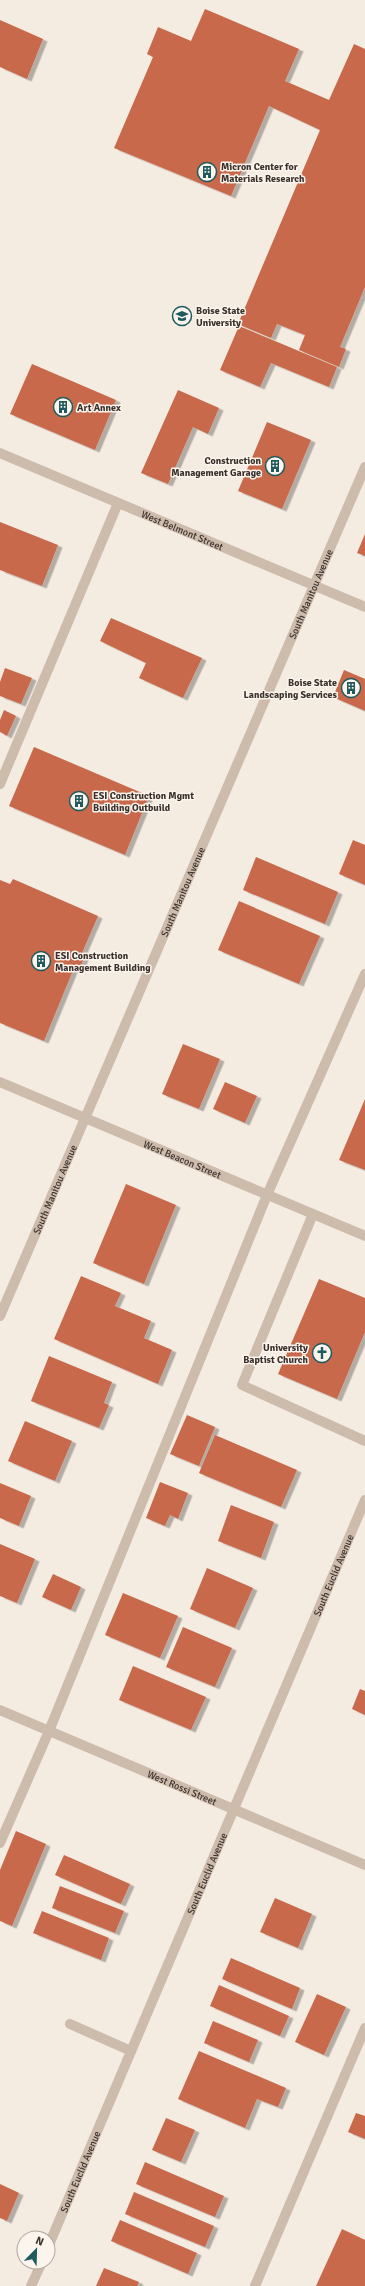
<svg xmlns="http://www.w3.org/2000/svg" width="365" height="2286" viewBox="0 0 365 2286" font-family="Signika,sans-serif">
  <defs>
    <filter id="shadow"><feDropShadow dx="4.5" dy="2.5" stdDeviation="0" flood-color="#0004"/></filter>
  </defs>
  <rect width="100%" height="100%" fill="#f4ebe1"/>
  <g fill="#c8694b" filter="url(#shadow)">
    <polygon points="205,9 299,49 285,81 329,100 354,44 365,49 365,287 340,347 346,349 339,367 299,350 305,335 277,324 271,338 238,324 320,130 269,106 231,196 114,148 153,57 147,54 158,27 191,41"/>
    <polygon points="0,20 43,39 27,79 0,67"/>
    <polygon points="239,326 337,367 329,387 271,363 260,387 220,370"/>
    <polygon points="32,364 116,400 95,450 10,414"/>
    <polygon points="178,390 219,408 208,434 193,427 168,484 141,473"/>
    <polygon points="267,422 311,440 282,509 238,491"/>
    <polygon points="0,522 58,545 42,586 0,570"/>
    <polygon points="365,534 365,556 357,553"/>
    <polygon points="111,618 202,658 183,698 139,678 146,663 100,641"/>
    <polygon points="5,668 32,678 21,704 0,696 0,682"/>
    <polygon points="344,670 365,679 365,711 333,697"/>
    <polygon points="4,710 16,716 7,736 0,732 0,720"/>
    <polygon points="34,747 149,796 125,855 9,806"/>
    <polygon points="353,840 365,845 365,885 339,874"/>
    <polygon points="256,857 338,892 325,924 243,890"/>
    <polygon points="13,879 98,916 82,953 85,955 79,971 74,968 44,1041 0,1023 0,880 10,884"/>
    <polygon points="239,901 320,936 299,984 218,950"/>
    <polygon points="183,1044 220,1059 199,1109 162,1094"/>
    <polygon points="225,1082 257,1096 245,1123 213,1109"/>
    <polygon points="365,1099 365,1170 339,1160"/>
    <polygon points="126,1184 176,1205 144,1284 93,1263"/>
    <polygon points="81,1276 121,1293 115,1306 151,1321 144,1338 172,1350 158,1384 54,1339"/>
    <polygon points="319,1279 365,1298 365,1332 337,1399 278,1374"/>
    <polygon points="49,1356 112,1382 104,1403 109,1405 99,1428 31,1401"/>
    <polygon points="187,1415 215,1427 199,1466 170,1454"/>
    <polygon points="25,1421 72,1441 55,1481 8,1461"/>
    <polygon points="215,1435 297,1470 281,1507 199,1473"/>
    <polygon points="160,1482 188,1493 178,1519 170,1515 165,1526 146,1518"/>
    <polygon points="0,1483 31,1496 19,1526 0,1518"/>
    <polygon points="231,1505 274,1522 261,1558 218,1541"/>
    <polygon points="0,1544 35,1559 17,1603 0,1596"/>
    <polygon points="207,1568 253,1588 235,1628 190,1609"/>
    <polygon points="53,1574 81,1587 71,1610 42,1597"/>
    <polygon points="123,1593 178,1616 160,1658 105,1635"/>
    <polygon points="183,1627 232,1648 215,1687 166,1667"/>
    <polygon points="133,1666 206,1697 191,1730 119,1700"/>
    <polygon points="360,1689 365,1691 365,1715 352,1709"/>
    <polygon points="16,1831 46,1844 12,1926 0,1921 0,1870"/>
    <polygon points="64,1855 130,1884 121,1904 55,1875"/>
    <polygon points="60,1886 124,1911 115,1933 52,1908"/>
    <polygon points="275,1898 312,1914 298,1948 260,1932"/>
    <polygon points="42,1911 109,1938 101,1960 33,1933"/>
    <polygon points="231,1958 300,1988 292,2009 222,1979"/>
    <polygon points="219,1985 289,2016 280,2036 210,2006"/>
    <polygon points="317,1994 346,2007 324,2055 295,2042"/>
    <polygon points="213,2021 258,2040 249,2062 204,2043"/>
    <polygon points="199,2051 286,2088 278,2107 257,2099 245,2128 178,2099"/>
    <polygon points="356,2113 365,2116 365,2139 348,2132"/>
    <polygon points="166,2118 195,2130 181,2162 152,2150"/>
    <polygon points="145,2162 224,2196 215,2217 136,2184"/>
    <polygon points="0,2184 19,2193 7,2221 0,2218"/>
    <polygon points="134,2192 214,2226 205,2247 125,2214"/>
    <polygon points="120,2220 197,2253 188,2274 111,2241"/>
    <polygon points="342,2229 365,2240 365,2286 316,2286"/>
    <polygon points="104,2268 139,2282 137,2286 96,2286"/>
  </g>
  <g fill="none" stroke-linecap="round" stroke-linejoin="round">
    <g stroke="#cdbbac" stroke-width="10">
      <path id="s1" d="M0 453 365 607"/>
      <polyline points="0,784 118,503"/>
      <path id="s2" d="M0 1082 365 1236"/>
      <polyline points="313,1214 242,1385 365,1441"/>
      <path id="s3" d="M0 1316 365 467"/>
      <path id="s4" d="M0 1710 365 1865"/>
      <polyline points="0,1843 49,1731 267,1195 365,974"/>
      <polyline points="70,2024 131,2051"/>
      <path id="s5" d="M48 2247 365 1500"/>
      <polyline points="31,2286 42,2262"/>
      <polyline points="255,2286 365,2028"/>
    </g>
  </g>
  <defs>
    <symbol id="building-ring" viewBox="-11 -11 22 22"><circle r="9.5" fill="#fbf5ee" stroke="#1f5a5e" stroke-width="1.5"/><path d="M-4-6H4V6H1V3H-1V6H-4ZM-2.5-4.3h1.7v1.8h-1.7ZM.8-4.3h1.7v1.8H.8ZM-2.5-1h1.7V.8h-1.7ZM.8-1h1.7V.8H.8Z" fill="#1f5a5e"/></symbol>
    <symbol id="university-ring" viewBox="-11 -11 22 22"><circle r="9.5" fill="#fbf5ee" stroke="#1f5a5e" stroke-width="1.5"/><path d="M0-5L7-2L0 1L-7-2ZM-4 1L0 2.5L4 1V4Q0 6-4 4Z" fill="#1f5a5e"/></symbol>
    <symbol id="church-ring" viewBox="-11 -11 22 22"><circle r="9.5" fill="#fbf5ee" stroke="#1f5a5e" stroke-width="1.5"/><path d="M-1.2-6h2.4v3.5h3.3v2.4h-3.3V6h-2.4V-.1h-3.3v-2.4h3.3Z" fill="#1f5a5e"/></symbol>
  </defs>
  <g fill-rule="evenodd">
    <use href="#building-ring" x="196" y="161" width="22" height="22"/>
    <use href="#university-ring" x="171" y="305" width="22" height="22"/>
    <use href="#building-ring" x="52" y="396" width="22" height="22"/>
    <use href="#building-ring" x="264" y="455" width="22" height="22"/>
    <use href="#building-ring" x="340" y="677" width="22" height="22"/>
    <use href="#building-ring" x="68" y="790" width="22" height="22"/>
    <use href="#building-ring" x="30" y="950" width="22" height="22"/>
    <use href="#church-ring" x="311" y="1342" width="22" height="22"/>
  </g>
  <g text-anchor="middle" stroke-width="3" stroke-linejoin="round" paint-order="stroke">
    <g font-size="10" font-weight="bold" fill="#3b302b" stroke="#fbf5ee" text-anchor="start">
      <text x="221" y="170">Micron Center for<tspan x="221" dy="12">Materials Research</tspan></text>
      <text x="196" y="314">Boise State<tspan x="196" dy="12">University</tspan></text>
      <text x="77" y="411">Art Annex</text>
      <text x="261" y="464" text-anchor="end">Construction<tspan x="261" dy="12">Management Garage</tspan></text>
      <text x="337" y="686" text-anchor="end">Boise State<tspan x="337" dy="12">Landscaping Services</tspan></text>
      <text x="93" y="799">ESI Construction Mgmt<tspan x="93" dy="12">Building Outbuild</tspan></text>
      <text x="55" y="959">ESI Construction<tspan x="55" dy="12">Management Building</tspan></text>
      <text x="308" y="1351" text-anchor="end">University<tspan x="308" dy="12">Baptist Church</tspan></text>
    </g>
    <g font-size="10" fill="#3b302b" stroke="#fbf5ee">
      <text dy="4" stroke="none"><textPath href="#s1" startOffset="198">West Belmont Street</textPath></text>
      <text dy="4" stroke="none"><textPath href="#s3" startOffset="786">South Manitou Avenue</textPath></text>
      <text dy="4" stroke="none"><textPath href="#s3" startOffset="462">South Manitou Avenue</textPath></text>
      <text dy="4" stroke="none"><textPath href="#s2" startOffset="198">West Beacon Street</textPath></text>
      <text dy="4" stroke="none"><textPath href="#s3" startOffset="138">South Manitou Avenue</textPath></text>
      <text dy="4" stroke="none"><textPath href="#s5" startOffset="730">South Euclid Avenue</textPath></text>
      <text dy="4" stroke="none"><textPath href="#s4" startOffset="198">West Rossi Street</textPath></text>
      <text dy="4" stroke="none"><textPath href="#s5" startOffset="406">South Euclid Avenue</textPath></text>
      <text dy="4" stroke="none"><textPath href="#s5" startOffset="82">South Euclid Avenue</textPath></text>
    </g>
  </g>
  <g transform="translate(36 2250) rotate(23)"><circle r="19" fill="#fbf5ee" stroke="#aea6a0"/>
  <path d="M0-3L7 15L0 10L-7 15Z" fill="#1f5a5e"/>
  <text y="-6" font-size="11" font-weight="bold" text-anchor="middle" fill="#3b302b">N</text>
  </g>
</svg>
